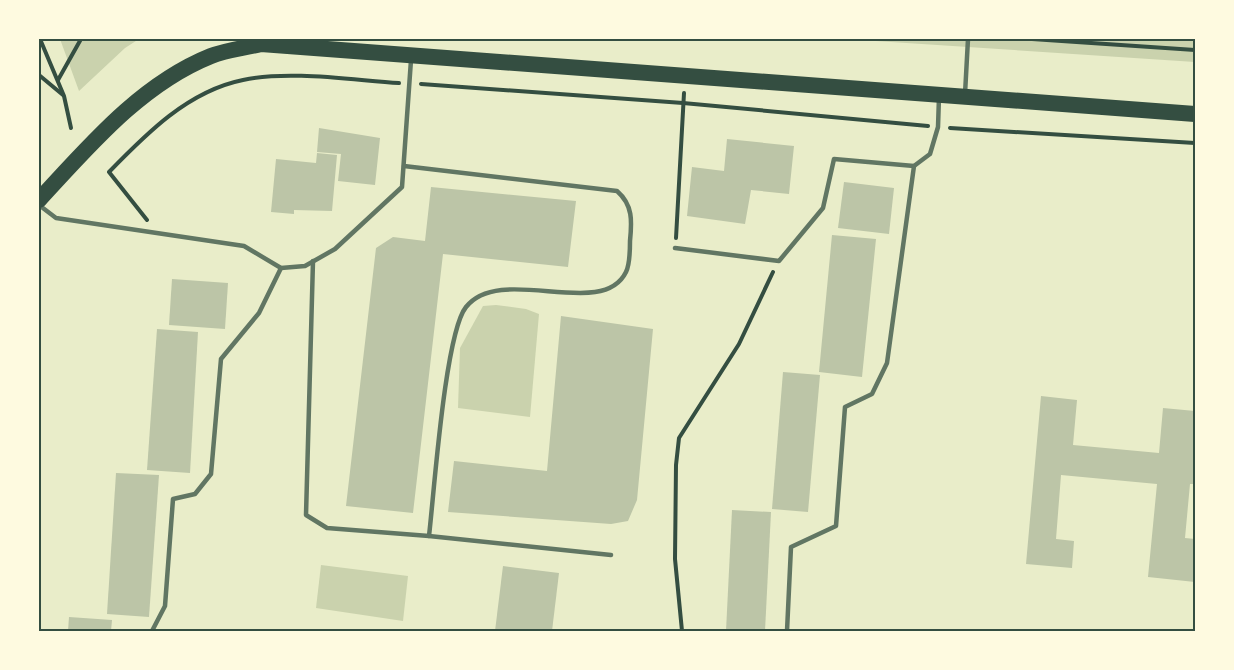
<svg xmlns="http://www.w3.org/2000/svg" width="1234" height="670" viewBox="0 0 1234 670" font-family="Roboto,sans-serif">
  <rect width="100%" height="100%" fill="#e9edc9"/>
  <g fill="#cad2ad">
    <polygon points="60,39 139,39 125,48 79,91"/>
    <polygon points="845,39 1195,39 1195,62"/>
    <polygon points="496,305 526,309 539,314 530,417 458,408 460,348 483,306"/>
    <polygon points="321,565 408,576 403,621 316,608"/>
  </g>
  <g fill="#bcc5a7">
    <polygon points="319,128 380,138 375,185 338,181 341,154 317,152"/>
    <polygon points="727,139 794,146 789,194 751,190 745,224 687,216 692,167 724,171"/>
    <polygon points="317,153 337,155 332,211 294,210 294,214 271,212 276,159 316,163"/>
    <polygon points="844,182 894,188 889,234 838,228"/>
    <polygon points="431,187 576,201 568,267 443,254 413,513 346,506 376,248 393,237 425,241"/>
    <polygon points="832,235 876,239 862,377 819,372"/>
    <polygon points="172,279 228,283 225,329 169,325"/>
    <polygon points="561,316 653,329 637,500 628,521 611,524 448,512 454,461 547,471"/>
    <polygon points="157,329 198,332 190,473 147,470"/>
    <polygon points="783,372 820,375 808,512 772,509"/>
    <polygon points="1041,396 1077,400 1073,445 1159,453 1163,408 1195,411 1195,484 1190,484 1185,538 1195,539 1195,582 1148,577 1157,484 1061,475 1056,539 1074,541 1072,568 1026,564"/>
    <polygon points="116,473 159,475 149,617 107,614"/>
    <polygon points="732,510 771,512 765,631 726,631"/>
    <polygon points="503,566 559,573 552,631 495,631"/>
    <polygon points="69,617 112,620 111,631 68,631"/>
  </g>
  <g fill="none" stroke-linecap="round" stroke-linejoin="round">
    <g stroke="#344e41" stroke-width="4">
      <polyline points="40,39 64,96 71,128"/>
      <polyline points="1032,39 1195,50"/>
      <polyline points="39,75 63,95"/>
      <polyline points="58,80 81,39"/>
      <polyline points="421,84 683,103 928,126"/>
      <polyline points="950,128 1195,143"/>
      <path d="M147 220 109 172C146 134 188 91 243 80 288 70 352 80 399 83"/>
      <polyline points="676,238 684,93"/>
      <polyline points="682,631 675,559 676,465 679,438 739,344 773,272"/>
    </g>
    <g stroke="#617663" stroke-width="4.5">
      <polyline points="965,94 968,39"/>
      <path d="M404 166 617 191C633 205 632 221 630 241 630 250 630 264 626 272 602 321 501 263 466 307 445 333 434 494 429 536L611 555"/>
      <polyline points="39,205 56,218 244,246 281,268 305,266 335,249 402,187 411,60"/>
      <polyline points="675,248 779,261 823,208 834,159 914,166 930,154 938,127 939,97"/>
      <polyline points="313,261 306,515 327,528 429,536"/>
      <polyline points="152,631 165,606 173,499 195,494 211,474 221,359 259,313 281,268"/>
      <polyline points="787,631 791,547 836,526 845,407 872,394 887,363 914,166"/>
    </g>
    <path stroke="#344e41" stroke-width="16" d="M39 200C89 146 141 84 211 56 226 50 245 48 261 44L1195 114"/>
  </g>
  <rect width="1234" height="670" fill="none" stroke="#fefae0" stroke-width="81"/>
  <rect x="40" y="40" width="1154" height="590" fill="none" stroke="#344e41" stroke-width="2"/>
</svg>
